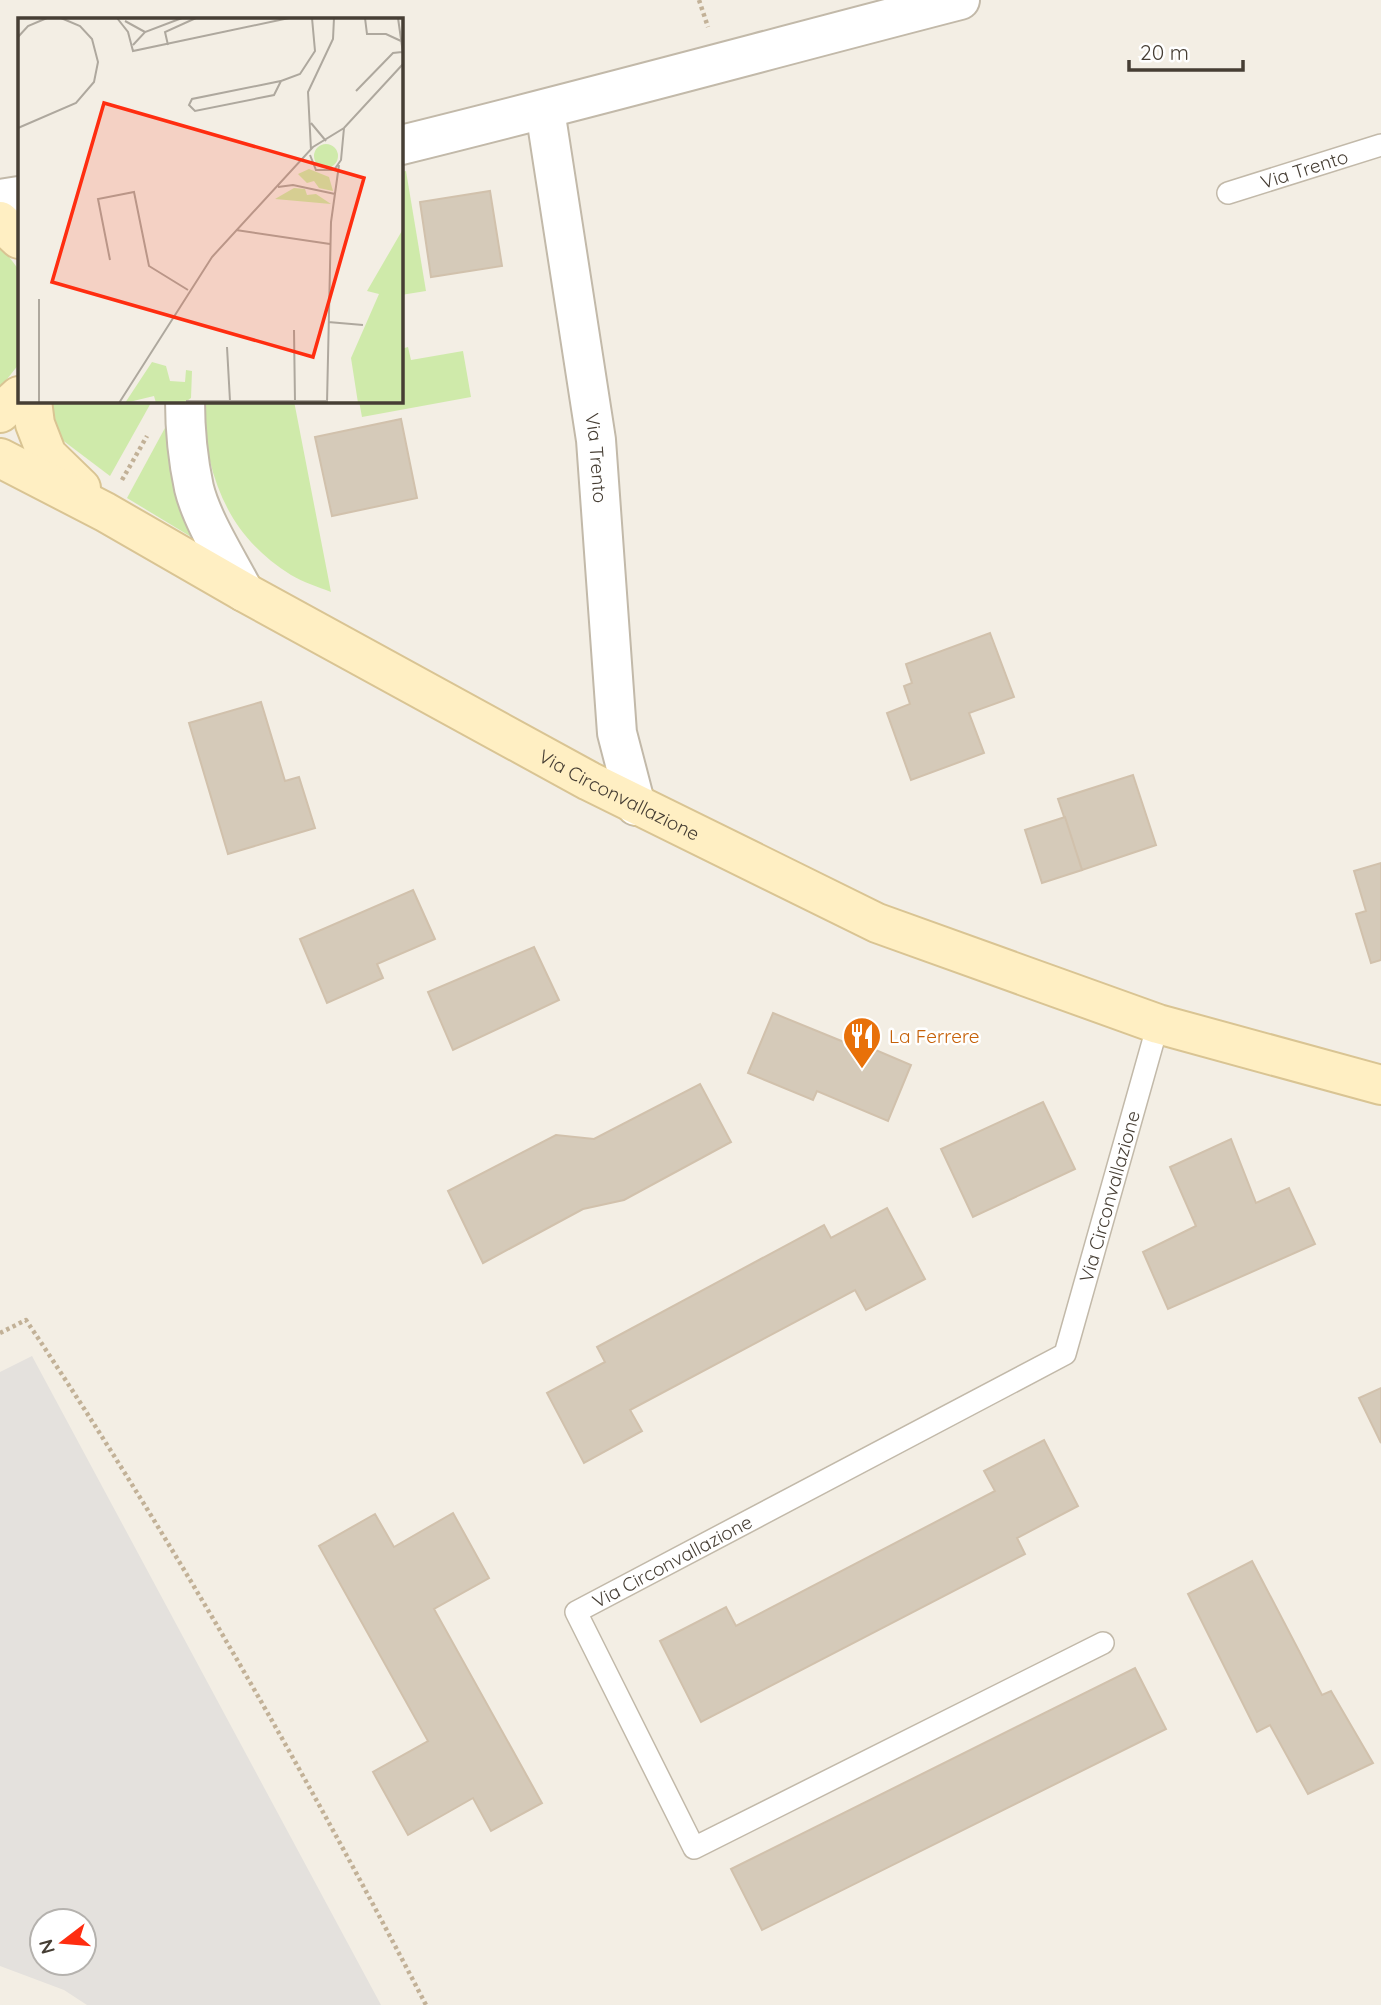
<svg xmlns="http://www.w3.org/2000/svg" width="1381" height="2005" viewBox="0 0 1381 2005" font-family="Quicksand,sans-serif">
  <rect width="100%" height="100%" fill="#f3eee4"/>
  <g fill="#cfeaaa">
    <polygon points="406,171 426,291 401,295 401,172"/>
    <polygon points="0,245 19,270 19,364 0,388"/>
    <polygon points="408,347 411,360 463,351 471,397 362,417 359,401 401,401 401,349"/>
    <polygon points="50,401 152,401 110,476 61,439 53,427"/>
    <path d="M200 401H294L331 592C318 587 303 582 291 575 224 533 208 475 200 401Z"/>
    <polygon points="172,415 198,541 127,498"/>
  </g>
  <path fill="#e4e1dd" fill-rule="evenodd" d="M32 1356 381 2005H87L64 1990 0 1966V1372ZM42 1921H84V1963H42Z"/>
  <g fill="#d5cab9" stroke="#d1c1ac" stroke-width="2">
    <polygon points="490,191 502,266 431,277 420,202"/>
    <polygon points="401,419 417,498 332,516 315,437"/>
    <polygon points="990,633 1014,697 969,713 984,753 911,780 887,713 910,704 904,686 912,683 906,664"/>
    <polygon points="261,702 285,781 299,777 315,828 228,854 189,723"/>
    <polygon points="1133,775 1156,845 1082,870 1058,799"/>
    <polygon points="1065,817 1082,870 1042,883 1025,830"/>
    <polygon points="1381,863 1381,960 1371,963 1356,914 1366,911 1354,871"/>
    <polygon points="413,890 435,939 377,964 383,978 327,1003 300,939"/>
    <polygon points="534,947 559,1000 453,1050 428,992"/>
    <polygon points="773,1013 844,1042 845,1037 911,1065 888,1121 817,1091 813,1100 748,1073"/>
    <polygon points="700,1084 731,1142 624,1200 583,1209 483,1263 448,1191 556,1135 594,1139"/>
    <polygon points="1043,1102 1075,1169 973,1217 941,1149"/>
    <polygon points="1231,1139 1256,1203 1289,1188 1315,1244 1168,1309 1143,1252 1196,1226 1170,1167"/>
    <polygon points="887,1208 925,1279 866,1310 855,1290 630,1410 642,1431 584,1463 547,1393 605,1362 597,1347 824,1225 831,1238"/>
    <polygon points="1381,1388 1381,1443 1359,1398"/>
    <polygon points="1044,1440 1078,1506 1017,1538 1025,1554 701,1722 660,1641 726,1607 736,1626 995,1491 984,1471"/>
    <polygon points="453,1513 489,1578 434,1609 542,1803 491,1831 473,1798 408,1835 373,1772 428,1741 319,1546 375,1514 394,1547"/>
    <polygon points="1252,1561 1322,1695 1331,1691 1373,1763 1308,1794 1270,1725 1257,1732 1188,1594"/>
    <polygon points="1135,1668 1166,1729 762,1930 731,1869"/>
  </g>
  <g fill="none" stroke-linecap="round" stroke-linejoin="round">
    <defs>
      <g id="lane">
        <path id="s1" d="M1228 193 1381 145"/>
        <path id="s2" d="M1103 1643 694 1848 576 1612 1065 1354 1158 1024"/>
      </g>
      <g id="street">
        <path id="s3" d="M545 110 596 440 617 733 636 806"/>
        <path d="M401 145C588 99 774 48 960 0"/>
        <polyline points="0,199 19,196"/>
        <path d="M185 401C185 430 188 460 194 488 202 521 228 561 244 592"/>
      </g>
      <g id="secondary">
        <polyline points="0,221 19,239"/>
        <polyline points="32,401 35,424 47,455 81,488"/>
        <polyline points="0,413 19,396"/>
        <path id="s4" d="M0 458 105 512 244 592 589 781 877 923 1158 1024 1381 1085"/>
      </g>
    </defs>
    <use href="#lane" stroke="#c2b9a9" stroke-width="24"/>
    <use href="#street" stroke="#c2b9a9" stroke-width="42"/>
    <use href="#secondary" stroke="#d9c493" stroke-width="42"/>
    <g stroke="#c2b197" stroke-width="4.5" stroke-dasharray="3.5 3.5" stroke-linecap="butt">
      <polyline points="699,0 708,27"/>
      <polyline points="122,480 147,436"/>
      <path d="M0 1333 26 1320C173 1540 304 1770 426 2005"/>
    </g>
    <use href="#lane" stroke="#fff" stroke-width="21"/>
    <use href="#street" stroke="#fff" stroke-width="38"/>
    <use href="#secondary" stroke="#ffefc3" stroke-width="38"/>
  </g>
  <defs>
    <symbol id="restaurant-pin" viewBox="-11 -11 22 30"><path d="M0 17L-7.5 6A9.5 9.5 0 1 1 7.5 6Z" fill="#e8710a" stroke="#fff"/><path d="M-5-6h1v4h1v-4h1v4h1v-4h1v5L-1.5 .5V6h-2V.5L-5-1ZM5-6V6H3V1.5H1.5Q1.5-4 5-6Z" fill="#fff"/></symbol>
  </defs>
  <g fill-rule="evenodd">
    <use href="#restaurant-pin" x="840" y="1014" width="44" height="60"/>
  </g>
  <g text-anchor="middle" stroke-width="5" stroke-linejoin="round" paint-order="stroke">
    <g font-size="19" fill="#463e34" stroke="#fff">
      <text dy="7" stroke="none"><textPath href="#s1" startOffset="80">Via Trento</textPath></text>
      <text dy="7" stroke="none"><textPath href="#s3" startOffset="352">Via Trento</textPath></text>
      <text dy="7" stroke="none"><textPath href="#s4" startOffset="705">Via Circonvallazione</textPath></text>
      <text dy="7" stroke="none"><textPath href="#s2" startOffset="1438">Via Circonvallazione</textPath></text>
      <text dy="7" stroke="none"><textPath href="#s2" startOffset="830">Via Circonvallazione</textPath></text>
    </g>
    <g font-size="19" fill="#c56008" stroke="#fff" text-anchor="start">
      <text x="889" y="1043">La Ferrere</text>
    </g>
  </g>
  <g transform="translate(18 18)">
    <rect width="385" height="385" fill="#f3eee4"/>
    <path d="M296 138a12 12 0 1 1 24 0a12 12 0 1 1-24 0ZM291 151 311 159 315 173 301 170 296 163 289 165 280 156ZM276 170 287 171 289 177 298 176 313 186 257 181ZM385 211V385H340L333 340 361 276 349 273ZM134 344 148 348 152 363 167 364 168 352 174 353 173 380 166 385H138L136 378 107 385Z" fill="#cfeaaa"/>
    <path fill="none" stroke="#aea89e" stroke-width="2" d="M99 0 110 14 115 33 271 0M347 0 349 16H368L383 23M380 0 385 35M107 3 127 14M0 19 10 8 29 0M115 27 127 14 164 0M150 27 147 14 178 0M263 63 256 77 177 93 171 87 174 81ZM263 63 282 56 297 33 294 0M338 73 375 35 384 34M293 105 308 123M0 110 58 85 76 64 80 44 74 21 62 8 43 0M293 132 290 74 315 21 316 0M292 137 298 152H316L323 142 326 110M260 169 275 167 317 176M218 212 312 226M92 242 80 181 116 174 131 248 170 272M310 304 345 307M276 312 277 384M209 329 212 383M168 383H310M21 385V281M101 385 194 239 295 129 326 110 385 46M309 385 313 204 321 147"/>
    <path fill="#ff2d10" fill-opacity="0.15" stroke="#ff2d10" stroke-width="3.5" d="M86 85 346 160 295 339 34 264Z"/>
    <rect width="385" height="385" fill="none" stroke="#463e34" stroke-width="3.5"/>
  </g>
  <g transform="translate(63 1942) rotate(254)"><circle r="33" fill="#ffffff" stroke="#b5b2ae" stroke-width="2"/>
  <path d="M0-5L12 26L0 18L-12 26Z" fill="#ff2d10"/>
  <text y="-10" font-size="19" font-weight="bold" text-anchor="middle" fill="#463e34">N</text>
  </g>
  <path d="M1129 60v10h114v-10" fill="none" stroke="#463e34" stroke-width="3.5"/>
  <text x="1140" y="60" font-size="21" fill="#463e34" stroke="#ffffff" stroke-width="5" paint-order="stroke">20 m</text>
</svg>
